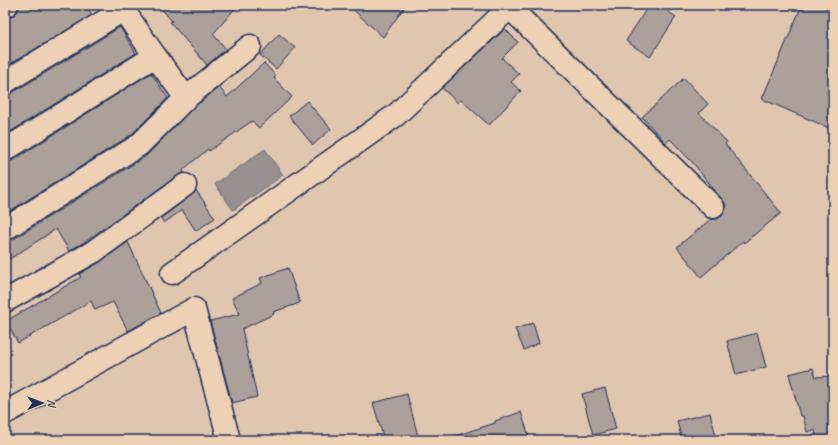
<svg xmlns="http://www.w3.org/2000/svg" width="838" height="445" viewBox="0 0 838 445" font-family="Caveat,sans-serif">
  <rect width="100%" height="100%" fill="#e1c6af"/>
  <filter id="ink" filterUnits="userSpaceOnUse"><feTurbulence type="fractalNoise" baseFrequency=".025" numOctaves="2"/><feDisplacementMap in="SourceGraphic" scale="8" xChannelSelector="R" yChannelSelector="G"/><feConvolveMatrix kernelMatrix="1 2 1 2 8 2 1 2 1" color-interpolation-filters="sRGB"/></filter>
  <g filter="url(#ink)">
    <polygon fill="#988f91" stroke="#66697d" points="265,149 283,175 233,210 215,184"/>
    <g fill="#ad9f99" stroke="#1b2f5e">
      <polygon points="19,5 86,5 92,15 5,67 5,18 13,16 17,12"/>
      <polygon points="158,5 238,5 213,34 226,49 207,65 170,22 172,21"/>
      <polygon points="348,5 406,5 383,37"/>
      <polygon points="649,5 659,5 676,17 650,57 626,41"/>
      <polygon points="802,5 819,5 833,11 833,118 829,128 762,99"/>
      <polygon points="120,27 136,53 5,135 5,94 12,93"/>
      <polygon points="505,29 518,42 502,58 519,74 511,82 521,91 489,125 461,100 458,103 442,88"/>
      <polygon points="279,34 295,48 276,69 260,55"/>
      <polygon points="264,63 276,76 274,78 292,97 259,128 252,121 209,151 208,149 183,170 184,173 178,175 86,241 69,251 56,229 5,262 5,241 12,240 146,156 194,107 219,87 227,97"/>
      <polygon points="151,73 168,98 131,135 5,214 5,162 12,161"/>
      <polygon points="684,78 708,104 699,113 727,142 725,144 781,213 744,243 743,241 701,277 677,247 711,219 717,219 722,216 727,206 693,163 670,139 666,143 642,117"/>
      <polygon points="307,101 331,129 313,145 289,116"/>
      <polygon points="196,190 215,218 196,231 182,210 164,223 161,218 192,195"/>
      <polygon points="128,242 161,313 128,331 113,302 95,310 91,301 18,343 6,321 81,277 79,274 100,262"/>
      <polygon points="288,268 300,303 273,312 274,314 242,329 257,397 232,403 210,321 240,314 232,298 262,283 260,278"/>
      <polygon points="533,323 539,343 524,350 515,329"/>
      <polygon points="757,333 766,367 736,375 727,341"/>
      <polygon points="813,368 816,377 833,376 833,440 817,440 815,430 807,432 803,416 800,416 789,374"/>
      <polygon points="605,388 616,429 593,435 582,394"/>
      <polygon points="407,394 419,440 384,440 373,403"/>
      <polygon points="521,412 530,440 455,440 455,436 495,423 495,421"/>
      <polygon points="710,413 717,440 682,440 677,421"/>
    </g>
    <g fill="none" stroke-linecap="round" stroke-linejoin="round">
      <defs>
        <g id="minor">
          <polyline points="120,5 155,56 186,98"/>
          <polyline points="507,5 713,207"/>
          <polyline points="5,6 7,5"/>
          <polyline points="5,82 123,10"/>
          <polyline points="5,150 155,56"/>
          <polyline points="5,229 139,145 186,98 250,46"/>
          <polyline points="172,273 396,115 509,8"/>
          <polyline points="5,301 93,252 185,185"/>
          <polyline points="5,413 194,309 229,440"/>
        </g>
      </defs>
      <use href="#minor" stroke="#1b2f5e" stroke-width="25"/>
      <use href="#minor" stroke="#eed0b4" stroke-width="22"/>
    </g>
  </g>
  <rect width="838" height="445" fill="none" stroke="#eed0b4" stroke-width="20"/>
  <rect x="10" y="10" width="818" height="425" fill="none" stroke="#1b2f5e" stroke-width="1.5" filter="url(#ink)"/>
  <g transform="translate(42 403) rotate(89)" stroke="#eed0b4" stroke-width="3" paint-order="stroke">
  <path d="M0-3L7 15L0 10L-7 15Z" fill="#1b2f5e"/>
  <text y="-6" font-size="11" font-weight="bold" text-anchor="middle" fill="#1b2f5e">N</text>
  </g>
</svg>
